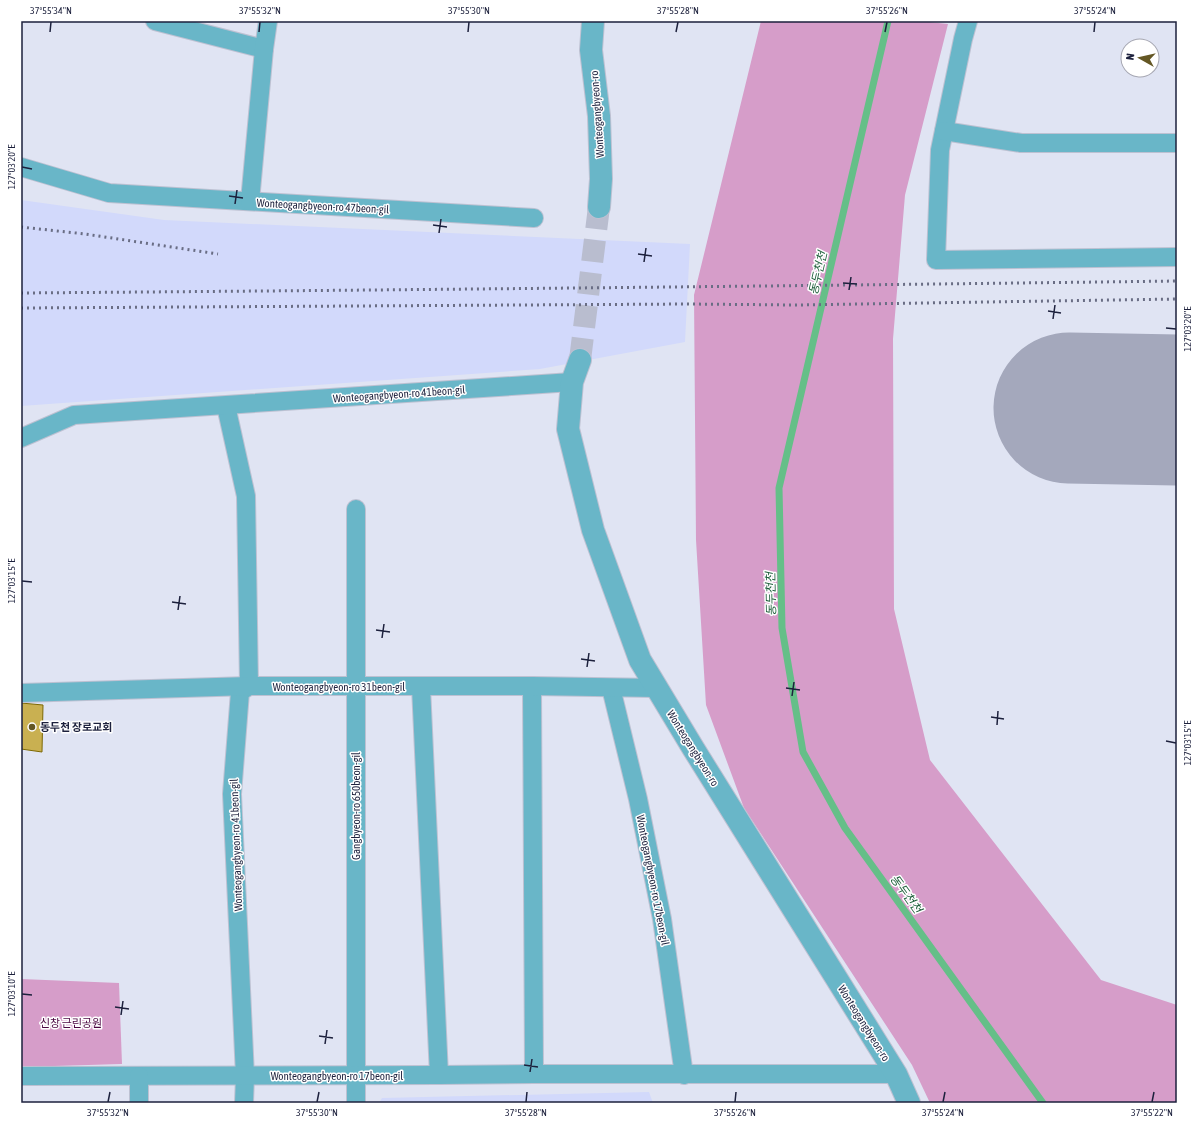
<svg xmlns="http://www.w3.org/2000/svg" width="1198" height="1124" viewBox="0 0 1198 1124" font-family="'Asap Condensed','Noto Sans KR',sans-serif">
  <rect width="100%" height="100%" fill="#e0e4f3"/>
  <g fill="#d2d9fb">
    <polygon points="21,200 164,220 690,244 685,342 540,369 21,406"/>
    <polygon points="649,1092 653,1103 379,1103 382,1098"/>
  </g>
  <g fill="#d69dc9">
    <polygon points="761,21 919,21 948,24 905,195 893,339 894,609 930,760 1101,980 1177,1005 1177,1103 930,1103 912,1065 744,808 706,705 696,540 694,295"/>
    <polygon points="21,979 119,983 122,1064 21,1067"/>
  </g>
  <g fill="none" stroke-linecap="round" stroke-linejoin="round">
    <polyline stroke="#65bf88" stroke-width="7" points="888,21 779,488 782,628 803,752 845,828 1043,1103"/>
    <polyline stroke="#a4a8bc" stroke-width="151" points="1069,408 1177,410"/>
  </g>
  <polygon fill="#c9b051" stroke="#7d6905" points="21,703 43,705 42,752 21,749"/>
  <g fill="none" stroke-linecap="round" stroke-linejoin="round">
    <polyline stroke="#b9bdcf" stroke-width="22" stroke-dasharray="22 11" stroke-linecap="butt" points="580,360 599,207"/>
    <defs>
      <g id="minor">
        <polyline points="155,21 264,49"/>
        <polyline points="968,21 963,39 940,150 936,260 1177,257"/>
        <polyline points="944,131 1021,143 1177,143"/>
        <polyline points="21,167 109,193 534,218"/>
        <polyline points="250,201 264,49 268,21"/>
        <polyline points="226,406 246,496 249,686 240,692 232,794 245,1076 244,1103"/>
        <polyline points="21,438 74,415 572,382"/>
        <polyline points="356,509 356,1103"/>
        <polyline points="532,686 534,1074"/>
        <polyline points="421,687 439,1075"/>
        <polyline points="611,688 638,799 662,919 684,1075"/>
        <polyline points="21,693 249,686 532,686 656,688"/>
        <polyline points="21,1076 439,1075 534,1074 896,1074"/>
        <polyline points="139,1076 139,1103"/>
      </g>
      <g id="tertiary">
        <polyline points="593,21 591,50 599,116 601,179 599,207"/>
        <polyline points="580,360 572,382 568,429 593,530 640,660 693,748 896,1074 909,1103"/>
      </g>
    </defs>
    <use href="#minor" stroke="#bdc1d2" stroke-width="20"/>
    <use href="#tertiary" stroke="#bdc1d2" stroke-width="24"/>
    <use href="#minor" stroke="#69b6c8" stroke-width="18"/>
    <use href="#tertiary" stroke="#69b6c8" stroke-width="22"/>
    <g stroke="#696d84" stroke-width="3" stroke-dasharray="2 4" stroke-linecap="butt">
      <polyline points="21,227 85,234 218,254"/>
      <path d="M21 293C406 290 792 286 1177 281"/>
      <polyline points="21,308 687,304 796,305 1177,299"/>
    </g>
  </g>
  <path fill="none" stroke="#1d213d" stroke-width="1.5" d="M50 32 51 22M259 32 260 22M468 32 469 22M676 32 678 22M885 32 887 22M1094 32 1095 22M22 167 32 169M229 196 243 198M235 204 237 190M433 225 447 227M439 233 441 219M638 254 652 256M644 262 646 248M843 283 857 284M849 290 851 277M1048 311 1061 313M1053 319 1055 305M1166 328 1176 329M22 581 32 582M172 602 186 604M178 610 180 596M376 630 390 632M382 638 384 624M581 659 595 661M587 667 589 653M786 688 800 690M792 696 794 682M991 717 1004 719M997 725 998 711M1166 741 1176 743M22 994 32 995M115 1007 129 1009M121 1015 123 1001M319 1036 333 1038M325 1044 327 1030M524 1065 538 1067M530 1072 532 1059M108 1102 110 1092M317 1102 319 1092M526 1102 527 1092M735 1102 736 1092M943 1102 945 1092M1152 1102 1154 1092"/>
  <circle fill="#645724" stroke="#fff" stroke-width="1.5" cx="32" cy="727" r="4"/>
  <g text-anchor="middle" stroke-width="3" stroke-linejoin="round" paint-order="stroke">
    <g font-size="11" fill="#1d213d" stroke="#fff">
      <text transform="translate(597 114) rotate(-94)" y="4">Wonteogangbyeon-ro</text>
      <text transform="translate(323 206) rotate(3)" y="4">Wonteogangbyeon-ro 47beon-gil</text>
      <text transform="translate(399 394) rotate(-4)" y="4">Wonteogangbyeon-ro 41beon-gil</text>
      <text x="339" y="691">Wonteogangbyeon-ro 31beon-gil</text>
      <text transform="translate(693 748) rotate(58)" y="4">Wonteogangbyeon-ro</text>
      <text transform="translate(356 806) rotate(-90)" y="4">Gangbyeon-ro 650beon-gil</text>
      <text transform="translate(236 845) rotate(-92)" y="4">Wonteogangbyeon-ro 41beon-gil</text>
      <text transform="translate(653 880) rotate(79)" y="4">Wonteogangbyeon-ro 17beon-gil</text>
      <text transform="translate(864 1023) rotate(58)" y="4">Wonteogangbyeon-ro</text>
      <text x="337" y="1080">Wonteogangbyeon-ro 17beon-gil</text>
    </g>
    <g font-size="11" font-weight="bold" fill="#1d213d" stroke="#fff" text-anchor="start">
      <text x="40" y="731">동두천 장로교회</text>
    </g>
    <g font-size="11" fill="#4a0540" stroke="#fff">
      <text x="71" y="1027">신창 근린공원</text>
    </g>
    <g font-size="12" font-style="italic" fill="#1d5e3a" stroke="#fff">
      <text transform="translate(818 273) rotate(-77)" y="4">동두천천</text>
      <text transform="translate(771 594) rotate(-91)" y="4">동두천천</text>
      <text transform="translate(906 894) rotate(54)" y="4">동두천천</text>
    </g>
  </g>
  <rect width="1198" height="1124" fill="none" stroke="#ffffff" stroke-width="44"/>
  <g transform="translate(1140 58) rotate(278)"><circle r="19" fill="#ffffff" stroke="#a5a6b1"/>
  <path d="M0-3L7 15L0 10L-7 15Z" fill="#645724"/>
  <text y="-6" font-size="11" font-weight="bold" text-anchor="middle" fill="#1d213d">N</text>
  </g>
  <rect x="22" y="22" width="1154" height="1080" fill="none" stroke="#1d213d" stroke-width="1.5"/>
  <g font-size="10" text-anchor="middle" fill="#1d213d">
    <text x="51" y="14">37°55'34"N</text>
    <text x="260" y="14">37°55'32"N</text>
    <text x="469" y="14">37°55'30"N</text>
    <text x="678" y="14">37°55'28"N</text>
    <text x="887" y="14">37°55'26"N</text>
    <text x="1095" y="14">37°55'24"N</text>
    <text transform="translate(11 167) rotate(-90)" y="4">127°03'20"E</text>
    <text transform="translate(1187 329) rotate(-90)" y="4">127°03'20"E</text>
    <text transform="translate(11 581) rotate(-90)" y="4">127°03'15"E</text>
    <text transform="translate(1187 743) rotate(-90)" y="4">127°03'15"E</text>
    <text transform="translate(11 994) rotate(-90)" y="4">127°03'10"E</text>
    <text x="108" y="1116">37°55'32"N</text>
    <text x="317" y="1116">37°55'30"N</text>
    <text x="526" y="1116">37°55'28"N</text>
    <text x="735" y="1116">37°55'26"N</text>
    <text x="943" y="1116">37°55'24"N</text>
    <text x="1152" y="1116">37°55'22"N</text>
  </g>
</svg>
